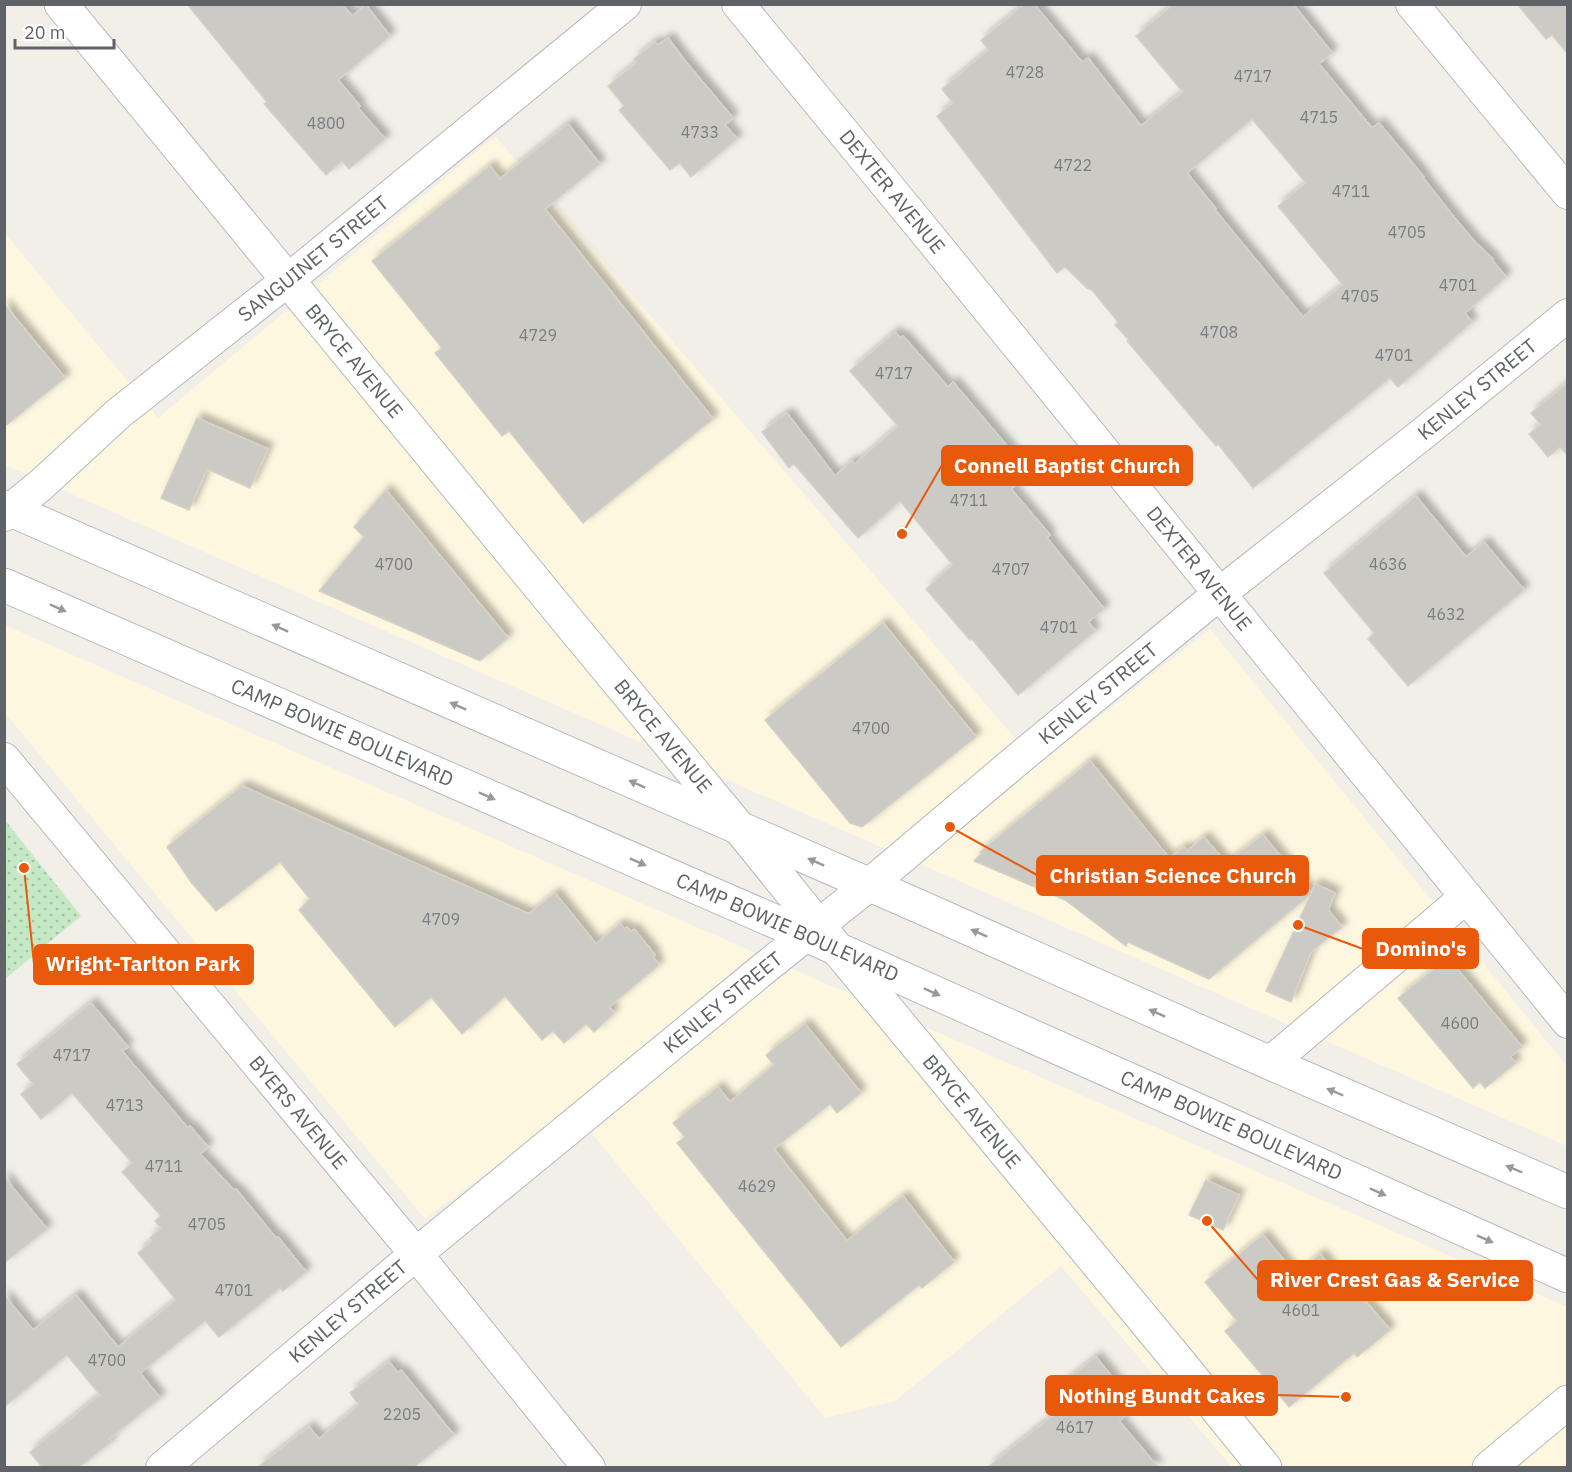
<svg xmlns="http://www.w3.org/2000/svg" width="1572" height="1472" viewBox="0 0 1572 1472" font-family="'IBM Plex Sans',sans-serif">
  <defs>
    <pattern id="grass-dots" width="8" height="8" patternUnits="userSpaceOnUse" patternTransform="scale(1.5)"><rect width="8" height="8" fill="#c5e8c5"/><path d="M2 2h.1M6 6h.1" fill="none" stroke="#a3c0a4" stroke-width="1.8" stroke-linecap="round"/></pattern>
    <filter id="shadow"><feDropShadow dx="5.5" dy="-5.5" stdDeviation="3" flood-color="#0004"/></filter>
  </defs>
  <rect width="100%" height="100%" fill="#f1efe8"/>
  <g fill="#fef7e0">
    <polygon points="495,136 1038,765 1210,629 1567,1066 1567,1146 5,465 4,232 158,418"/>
    <polygon points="4,625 1567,1307 1567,1467 1232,1467 1061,1266 895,1401 825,1418 572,1109 425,1219 5,713"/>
  </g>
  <polygon fill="url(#grass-dots)" points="5,820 81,916 5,979 4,979"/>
  <g fill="#cccac5" stroke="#d6d1c6" stroke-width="1.5" fill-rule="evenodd" filter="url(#shadow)">
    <polygon points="187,4 342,4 352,16 366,5 390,36 338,80 360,106 358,108 385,139 349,169 342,161 326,175 264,104 267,102"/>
    <path d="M1025 4H1034L1082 62 1088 58 1141 126 1183 92 1136 36 1174 4H1293L1332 53 1319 64 1372 128 1379 123 1424 177 1423 178 1458 222 1475 242 1493 259 1492 260 1506 277 1465 313 1472 322 1398 387 1390 378 1253 488 1218 444 1216 446 1127 341 1129 340 1115 325 1118 322 1092 290 1087 288 1065 267 1057 273 937 116 953 103 942 89 989 50 981 40ZM1252 119 1306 183 1278 206 1343 285 1303 317 1215 210 1216 209 1187 173Z"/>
    <polygon points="1517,4 1568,4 1568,54 1552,35 1546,39"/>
    <polygon points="668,38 686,62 733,118 725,125 737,139 691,177 680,163 670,170 619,110 624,106 608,86 637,62 634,59 655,42 658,45"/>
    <polygon points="568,124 600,164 545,209 713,419 583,523 509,431 502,436 435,353 442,348 372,261 490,166 500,179"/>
    <polygon points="4,304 65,378 4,427"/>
    <polygon points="895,332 900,338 903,336 948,387 953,382 1030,473 1011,489 1050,535 1047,538 1104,609 1088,622 1095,631 1018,695 972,639 970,640 926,589 953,565 900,501 858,538 794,464 789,468 762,432 787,413 835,476 852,461 855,464 898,426 850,371"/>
    <polygon points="1568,383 1568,456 1560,447 1548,457 1529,434 1541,425 1531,413"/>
    <polygon points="197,418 268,449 250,488 207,469 189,510 161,498"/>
    <polygon points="386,490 508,638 480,661 319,591 364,537 354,527"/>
    <polygon points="1416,496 1466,557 1484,542 1524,590 1408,686 1368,639 1374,633 1324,573"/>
    <polygon points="883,623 976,737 862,827 850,823 765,720"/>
    <polygon points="1090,761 1169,858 1184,847 1187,851 1204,837 1226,863 1263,835 1311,893 1315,884 1335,893 1328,910 1342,927 1311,952 1291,1002 1266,991 1311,894 1209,979 1128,942 1126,946 1065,900 974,861 982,853 980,852"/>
    <polygon points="242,786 529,914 555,893 596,944 620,924 625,929 627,927 631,932 634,929 655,955 653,957 659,965 609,1007 614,1013 594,1032 586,1024 564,1043 553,1031 542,1040 505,996 462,1034 431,997 395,1027 299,910 310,899 280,862 216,911 191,882 167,847"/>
    <polygon points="1448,958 1522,1047 1510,1057 1516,1063 1485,1088 1480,1082 1473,1088 1398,998"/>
    <polygon points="91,1003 128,1047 122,1051 188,1128 190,1126 208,1147 200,1154 234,1190 236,1189 276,1238 278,1237 306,1272 283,1291 280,1288 219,1337 205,1321 140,1373 160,1398 109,1439 111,1442 79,1467 42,1467 30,1452 100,1395 67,1355 4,1407 4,1295 33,1330 76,1295 118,1347 176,1300 138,1253 152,1241 150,1238 161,1228 155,1221 161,1216 122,1172 132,1163 72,1093 41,1119 21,1094 33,1084 17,1064"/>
    <polygon points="805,1024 861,1093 837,1113 830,1104 774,1149 847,1241 903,1196 954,1262 922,1288 919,1285 841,1347 677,1143 685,1137 673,1123 718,1087 730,1102 774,1065 766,1055"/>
    <polygon points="4,1177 47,1229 4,1263"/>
    <polygon points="1206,1180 1239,1195 1223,1230 1189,1215"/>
    <polygon points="1263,1235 1296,1275 1320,1254 1357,1299 1361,1296 1390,1330 1357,1357 1354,1353 1289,1407 1225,1331 1237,1321 1205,1282"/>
    <polygon points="1096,1357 1136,1407 1119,1421 1158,1467 988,1467 1073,1400 1061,1385"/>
    <polygon points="389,1362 398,1373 401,1370 454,1435 414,1467 258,1467 309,1427 319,1439 359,1405 350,1393"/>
  </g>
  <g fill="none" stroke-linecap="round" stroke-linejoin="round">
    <defs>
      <g id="minor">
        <path id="s1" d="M738 4 927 234 1568 1022"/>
        <polyline points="1412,4 1568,193"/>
        <path id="s2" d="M4 515 42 484 119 413 288 280 625 4"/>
        <path id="s3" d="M4 759 416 1254 589 1468"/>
        <polyline points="1270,1063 1466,897"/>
        <path id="s4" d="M162 1468 416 1254 767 966 869 885 1017 760 1219 594 1420 436 1568 315"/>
      </g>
      <g id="tertiary">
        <path id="s5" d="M61 4 571 625 740 829 838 950 1184 1368 1265 1468"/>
      </g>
      <g id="secondary">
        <polyline points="4,507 925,909 1270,1063 1568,1192"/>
        <path id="s6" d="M4 585 806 935 1568 1276"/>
        <polyline points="1489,1468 1568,1402"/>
      </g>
    </defs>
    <use href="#minor" stroke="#b5b8bc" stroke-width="34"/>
    <use href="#tertiary" stroke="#b5b8bc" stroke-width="35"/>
    <use href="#secondary" stroke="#b6babf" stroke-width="35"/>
    <use href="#minor" stroke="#fff" stroke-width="32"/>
    <use href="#tertiary" stroke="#fff" stroke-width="33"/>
    <use href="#secondary" stroke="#fff" stroke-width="33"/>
  </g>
  <defs><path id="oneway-solid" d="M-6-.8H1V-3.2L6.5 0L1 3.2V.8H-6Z" transform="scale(1.5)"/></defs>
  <g fill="#979a9d">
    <use href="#oneway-solid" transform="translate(58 608) rotate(24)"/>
    <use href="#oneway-solid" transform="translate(280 628) rotate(-156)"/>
    <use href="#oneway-solid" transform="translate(458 706) rotate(-156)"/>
    <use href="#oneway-solid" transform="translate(637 784) rotate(-156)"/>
    <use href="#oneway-solid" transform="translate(487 796) rotate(24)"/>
    <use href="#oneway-solid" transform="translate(638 862) rotate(24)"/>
    <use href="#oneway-solid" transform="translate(816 862) rotate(-156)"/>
    <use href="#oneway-solid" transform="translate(979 933) rotate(-156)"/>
    <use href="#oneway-solid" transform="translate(932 992) rotate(24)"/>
    <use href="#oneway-solid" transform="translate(1157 1013) rotate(-156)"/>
    <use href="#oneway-solid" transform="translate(1335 1092) rotate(-157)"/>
    <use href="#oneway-solid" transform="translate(1514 1169) rotate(-157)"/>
    <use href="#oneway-solid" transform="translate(1378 1192) rotate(24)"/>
    <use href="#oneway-solid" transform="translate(1485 1239) rotate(24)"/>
  </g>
  <g text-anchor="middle" stroke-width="4.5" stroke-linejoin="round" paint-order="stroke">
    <g font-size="16" fill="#7a7d7f">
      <text x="1025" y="78">4728</text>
      <text x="1253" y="82">4717</text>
      <text x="1319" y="123">4715</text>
      <text x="326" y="129">4800</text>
      <text x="700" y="138">4733</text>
      <text x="1073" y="171">4722</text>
      <text x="1351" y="197">4711</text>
      <text x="1407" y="238">4705</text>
      <text x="1458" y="291">4701</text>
      <text x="1360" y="302">4705</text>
      <text x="1219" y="338">4708</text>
      <text x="538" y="341">4729</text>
      <text x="1394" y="361">4701</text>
      <text x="894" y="379">4717</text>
      <text x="969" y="506">4711</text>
      <text x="394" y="570">4700</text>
      <text x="1388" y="570">4636</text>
      <text x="1011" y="575">4707</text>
      <text x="1446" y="620">4632</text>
      <text x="1059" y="633">4701</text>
      <text x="871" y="734">4700</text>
      <text x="441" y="925">4709</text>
      <text x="1460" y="1029">4600</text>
      <text x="72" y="1061">4717</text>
      <text x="125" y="1111">4713</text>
      <text x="164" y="1172">4711</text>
      <text x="757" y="1192">4629</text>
      <text x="207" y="1230">4705</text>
      <text x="234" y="1296">4701</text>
      <text x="1301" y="1316">4601</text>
      <text x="107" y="1366">4700</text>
      <text x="402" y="1420">2205</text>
      <text x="1075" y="1433">4617</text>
    </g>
    <g font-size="20" fill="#5f6368" stroke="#fff">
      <text dy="7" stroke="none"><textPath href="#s1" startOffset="243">DEXTER AVENUE</textPath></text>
      <text dy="7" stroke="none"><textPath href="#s2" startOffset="402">SANGUINET STREET</textPath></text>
      <text dy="7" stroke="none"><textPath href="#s5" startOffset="462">BRYCE AVENUE</textPath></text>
      <text dy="7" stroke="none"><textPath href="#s4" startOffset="1701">KENLEY STREET</textPath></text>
      <text dy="7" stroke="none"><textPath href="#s1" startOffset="729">DEXTER AVENUE</textPath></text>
      <text dy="7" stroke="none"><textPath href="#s4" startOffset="1215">KENLEY STREET</textPath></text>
      <text dy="7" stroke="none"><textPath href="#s6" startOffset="369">CAMP BOWIE BOULEVARD</textPath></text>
      <text dy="7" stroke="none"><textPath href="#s5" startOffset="948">BRYCE AVENUE</textPath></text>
      <text dy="7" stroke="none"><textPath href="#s6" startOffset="855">CAMP BOWIE BOULEVARD</textPath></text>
      <text dy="7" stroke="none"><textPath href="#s4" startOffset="729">KENLEY STREET</textPath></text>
      <text dy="7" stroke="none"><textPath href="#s5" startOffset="1434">BRYCE AVENUE</textPath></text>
      <text dy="7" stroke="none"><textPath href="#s3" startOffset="460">BYERS AVENUE</textPath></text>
      <text dy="7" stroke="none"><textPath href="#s6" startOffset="1341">CAMP BOWIE BOULEVARD</textPath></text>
      <text dy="7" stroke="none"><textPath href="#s4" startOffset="243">KENLEY STREET</textPath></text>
    </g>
  </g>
  <path fill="none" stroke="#e8590c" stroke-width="2" d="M902 534L942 465M950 827L1037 875M1298 925L1363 949M24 868L34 964M1207 1221L1258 1280M1346 1397L1277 1395"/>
  <g fill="#e8590c" stroke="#fff" stroke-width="2">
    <circle cx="902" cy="534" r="6"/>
    <circle cx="950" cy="827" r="6"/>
    <circle cx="1298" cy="925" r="6"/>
    <circle cx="24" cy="868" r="6"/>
    <circle cx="1207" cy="1221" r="6"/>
    <circle cx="1346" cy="1397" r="6"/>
  </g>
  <g fill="#e8590c" stroke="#e8590c" stroke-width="2">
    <rect x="942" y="446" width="250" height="39" rx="6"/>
    <rect x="1037" y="856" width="271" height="39" rx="6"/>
    <rect x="1363" y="929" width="115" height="39" rx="6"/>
    <rect x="34" y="945" width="219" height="39" rx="6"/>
    <rect x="1258" y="1261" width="274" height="39" rx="6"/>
    <rect x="1046" y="1376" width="231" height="39" rx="6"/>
  </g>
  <g font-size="21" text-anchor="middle" font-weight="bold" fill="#fff">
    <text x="1067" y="473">Connell Baptist Church</text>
    <text x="1173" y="883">Christian Science Church</text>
    <text x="1421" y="956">Domino's</text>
    <text x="143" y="971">Wright-Tarlton Park</text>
    <text x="1395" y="1287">River Crest Gas &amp; Service</text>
    <text x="1162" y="1403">Nothing Bundt Cakes</text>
  </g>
  <rect width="1572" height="1472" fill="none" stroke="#5f6368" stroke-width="12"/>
  <path d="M15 39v9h99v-9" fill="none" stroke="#5f6368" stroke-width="3"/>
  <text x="24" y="39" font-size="18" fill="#5f6368" stroke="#ffffff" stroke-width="4.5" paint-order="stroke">20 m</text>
</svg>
